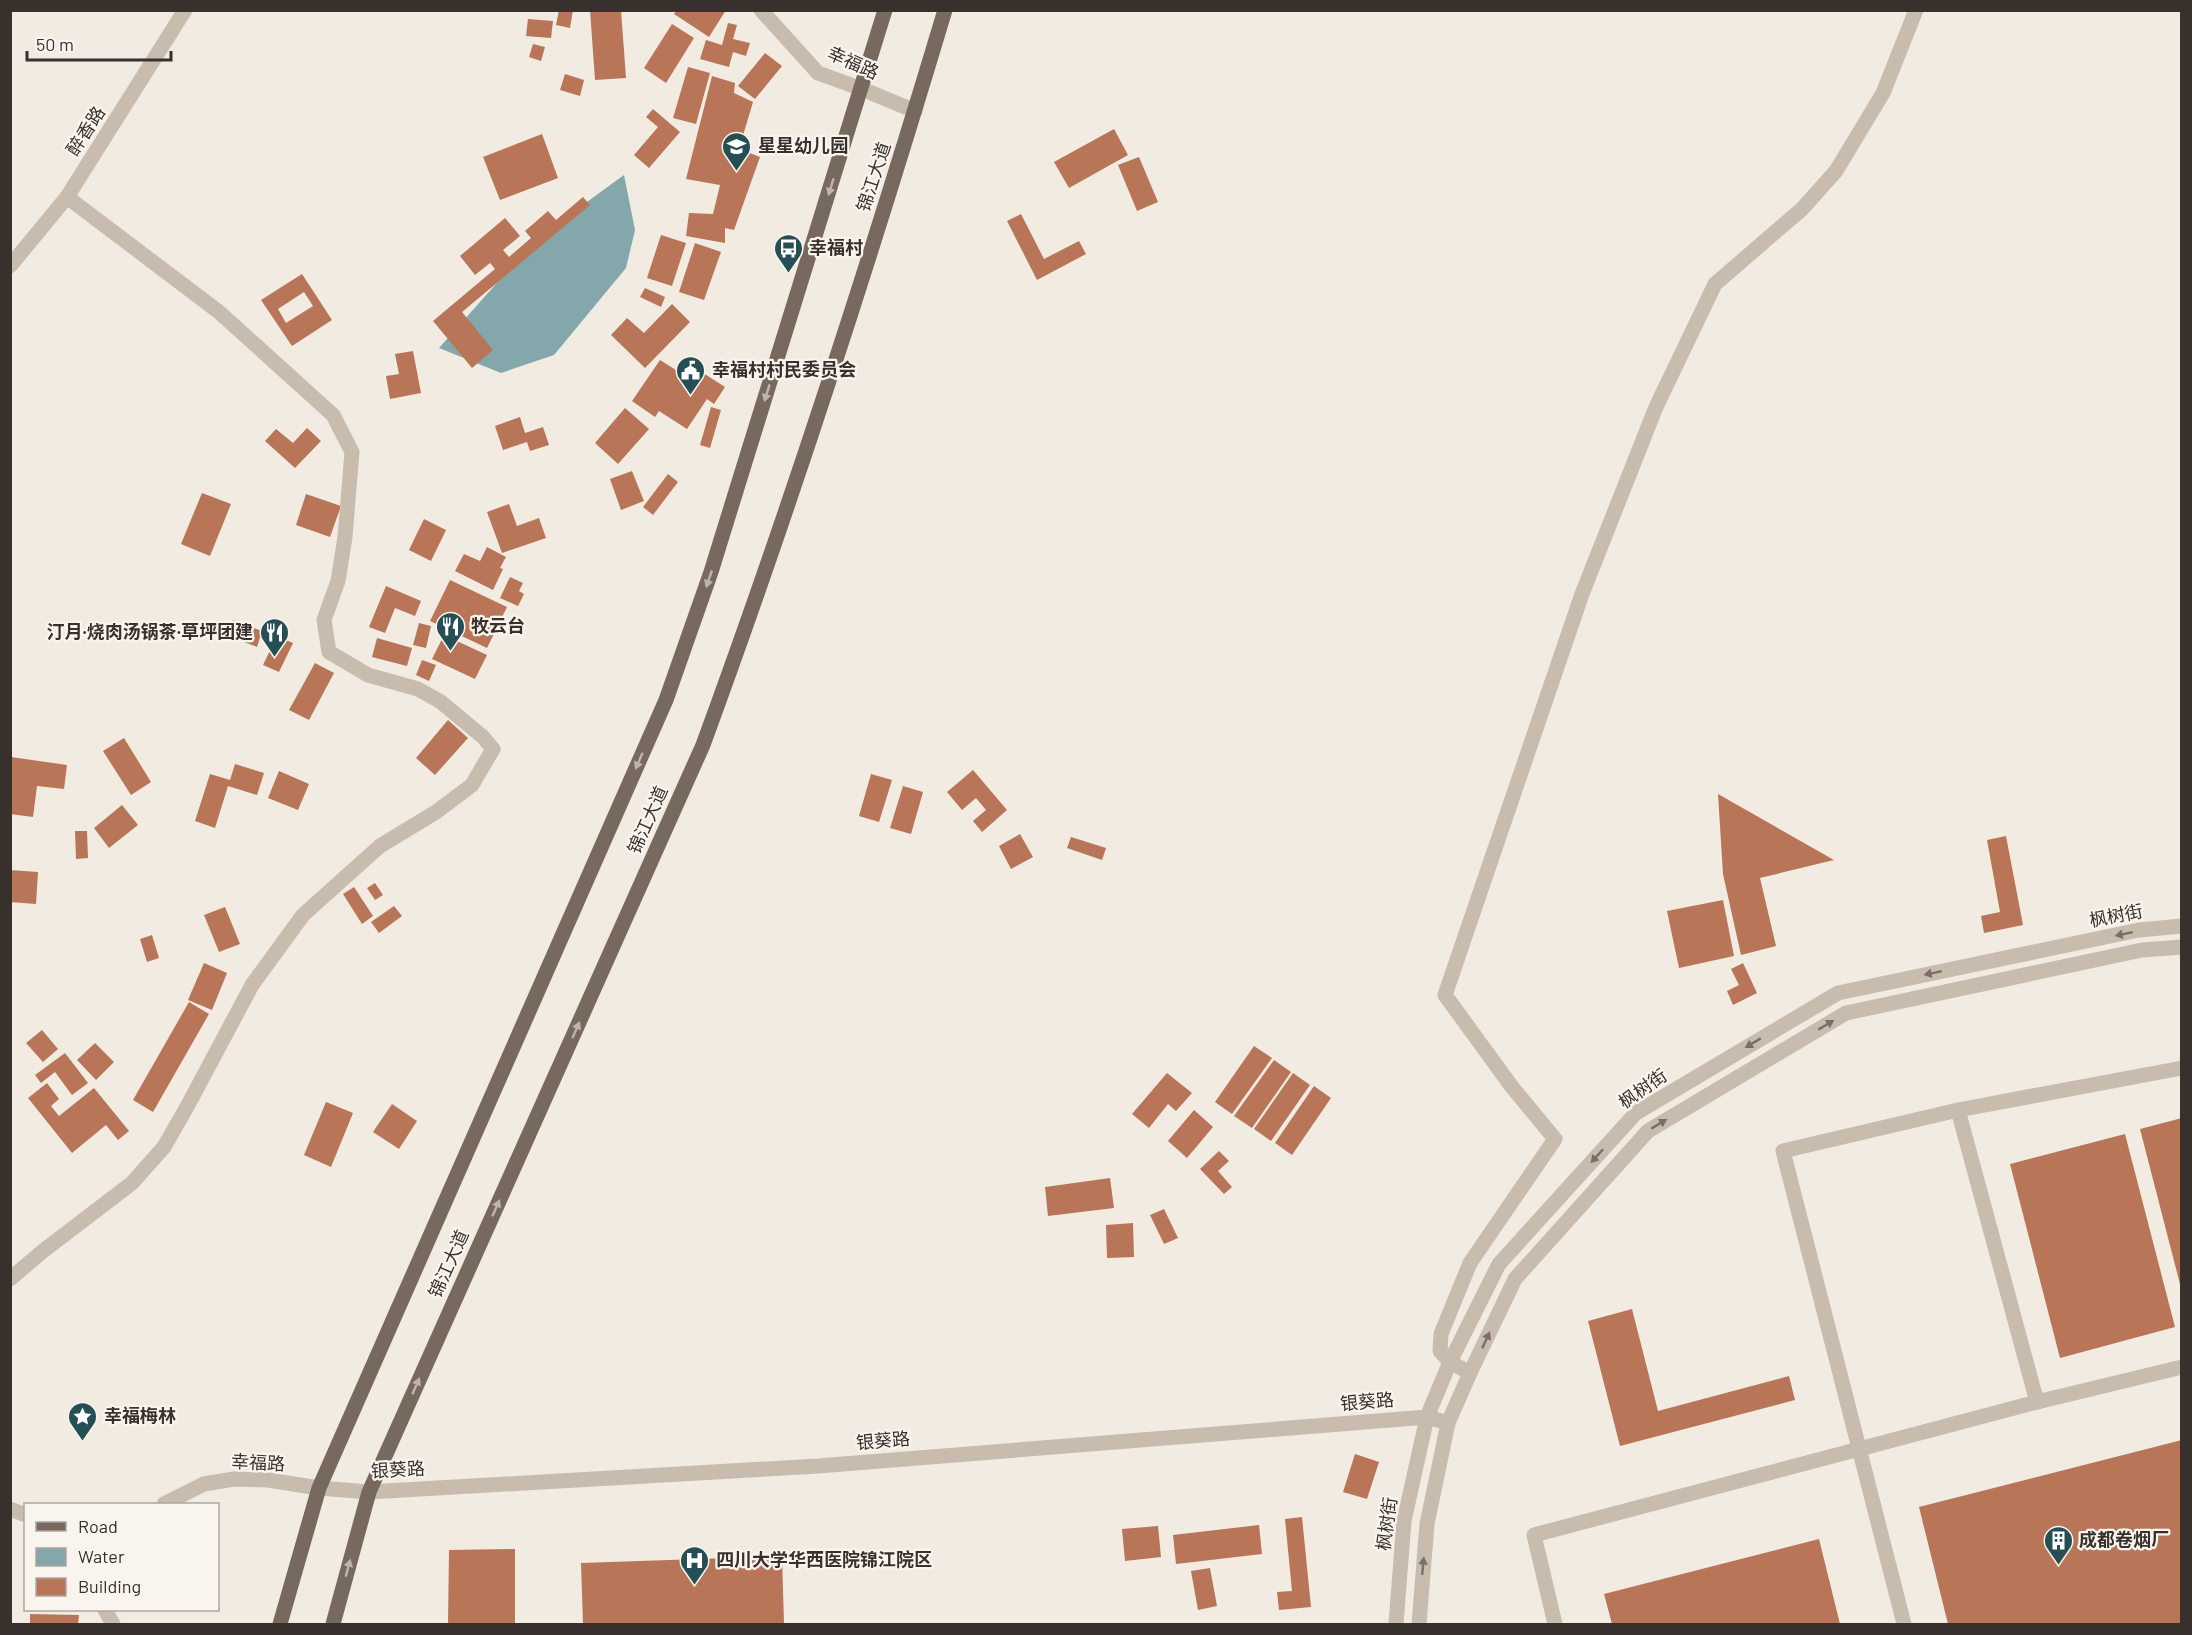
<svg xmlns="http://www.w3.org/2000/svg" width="2192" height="1635" viewBox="0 0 2192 1635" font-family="Barlow,'Noto Sans SC',sans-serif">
  <rect width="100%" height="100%" fill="#f1ebe2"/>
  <polygon fill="#84a7ab" points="624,175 635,230 626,268 554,355 501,373 439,348 536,239"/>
  <g fill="#b87558" fill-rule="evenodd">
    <polygon points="559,10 573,10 570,28 556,25"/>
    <polygon points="590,10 621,10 626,78 595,80"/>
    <polygon points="677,10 706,11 726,10 709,37 674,14"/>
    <polygon points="528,19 553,21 551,38 526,36"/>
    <polygon points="728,23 737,25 733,39 750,43 746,56 733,52 729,67 700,59 706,40 722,45"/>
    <polygon points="672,24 694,38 666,83 644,68"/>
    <polygon points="533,44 545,47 541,61 529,57"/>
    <polygon points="765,53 782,66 755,99 738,86"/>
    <polygon points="688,67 710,73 696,124 673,118"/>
    <polygon points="565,74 584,80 580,96 560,90"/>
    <polygon points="712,76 735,83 734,93 753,102 739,149 760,157 734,230 725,228 725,243 686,236 689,213 713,214 720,185 686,179"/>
    <polygon points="653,109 680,132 649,168 634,155 658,127 646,117"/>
    <polygon points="1114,129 1128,155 1069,188 1054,162"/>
    <polygon points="542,134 558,178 500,200 483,157"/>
    <polygon points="1139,157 1158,202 1137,211 1118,165"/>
    <polygon points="583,197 590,205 462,312 493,350 472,368 433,321 495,269 490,263 475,275 460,256 505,218 520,236 503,250 509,257 531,238 525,231 548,211 556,220"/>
    <polygon points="1021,214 1044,259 1079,241 1086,254 1037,280 1007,221"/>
    <polygon points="661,235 686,243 672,286 647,278"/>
    <polygon points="695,243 721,252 704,300 679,292"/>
    <path d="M302 274 332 320 292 346 261 300ZM304 292 313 306 286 323 278 309Z"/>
    <polygon points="645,288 665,297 661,307 640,297"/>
    <polygon points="672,304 690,322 645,368 611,335 627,318 644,333"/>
    <polygon points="413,351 421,393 390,399 386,376 399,374 395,354"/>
    <polygon points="660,360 679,372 686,362 725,387 714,404 707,399 687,429 659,411 655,417 632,401"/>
    <polygon points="711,407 721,410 710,448 700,445"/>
    <polygon points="625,408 649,429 618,464 595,443"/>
    <polygon points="520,417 525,433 543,427 549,445 530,451 527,442 503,450 495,426"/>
    <polygon points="307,428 321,441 295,468 265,441 276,429 293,443"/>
    <polygon points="632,471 644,501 621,510 610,479"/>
    <polygon points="668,474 678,482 653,515 643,507"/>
    <polygon points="202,493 231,504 210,556 181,544"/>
    <polygon points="306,494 341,506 330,537 296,525"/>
    <polygon points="509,504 517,526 539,518 546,538 502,553 487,512"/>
    <polygon points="424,519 446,530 431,561 409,550"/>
    <polygon points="487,547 506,557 500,568 503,569 493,590 455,571 464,554 480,561"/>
    <polygon points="510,577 523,583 519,591 524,594 518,606 500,598"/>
    <polygon points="450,580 507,607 487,648 430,621"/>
    <polygon points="386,586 421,601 415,616 395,608 385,633 369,627"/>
    <polygon points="233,620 262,631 257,647 228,636"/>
    <polygon points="419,623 431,626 426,648 413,645"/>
    <polygon points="444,635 487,655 475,679 432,659"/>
    <polygon points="277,636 293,643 279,672 263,665"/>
    <polygon points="377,638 412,648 407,666 372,657"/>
    <polygon points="422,660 436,665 429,681 416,675"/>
    <polygon points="315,663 334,673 309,720 289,710"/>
    <polygon points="448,720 468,738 435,775 416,758"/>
    <polygon points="124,738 151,782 131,795 103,751"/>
    <polygon points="11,757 67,765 64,789 37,786 33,817 10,814"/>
    <polygon points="235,764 264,773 257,795 228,786 215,828 195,821 210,774 230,780"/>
    <polygon points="973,770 1007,810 982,832 973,821 986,810 976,798 962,810 947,792"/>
    <polygon points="279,771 309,784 298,810 268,798"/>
    <polygon points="871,774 892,780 879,822 859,816"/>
    <polygon points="903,786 923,792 911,834 890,828"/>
    <polygon points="1718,794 1834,860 1760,878 1776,946 1741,955 1723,874"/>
    <polygon points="122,805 138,825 109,848 94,828"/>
    <polygon points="75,831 87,831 88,858 76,859"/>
    <polygon points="1020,834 1033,857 1011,869 999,846"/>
    <polygon points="2006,836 2023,925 1984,933 1981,916 2000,912 1987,840"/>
    <polygon points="1071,837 1106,848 1102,860 1067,848"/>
    <polygon points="10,870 38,872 36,904 10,902"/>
    <polygon points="375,883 383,895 375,900 367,888"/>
    <polygon points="354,887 373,916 362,924 343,894"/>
    <polygon points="1723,900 1734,956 1679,968 1667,911"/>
    <polygon points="394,906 402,916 379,933 371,922"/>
    <polygon points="225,907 240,944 219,952 204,915"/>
    <polygon points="152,935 159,958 147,962 140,939"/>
    <polygon points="204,963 227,973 212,1010 188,1000"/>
    <polygon points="1743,963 1757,993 1733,1005 1727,991 1739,985 1731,969"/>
    <polygon points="189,1002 209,1014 153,1112 133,1100"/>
    <polygon points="42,1030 58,1049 43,1062 26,1043"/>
    <polygon points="95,1043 114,1062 96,1080 77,1060"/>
    <polygon points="1254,1046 1272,1058 1232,1114 1215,1102"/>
    <polygon points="65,1053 88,1083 72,1095 55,1072 41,1083 35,1075"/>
    <polygon points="1274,1060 1291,1072 1252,1128 1234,1116"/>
    <polygon points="1167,1073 1192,1093 1176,1111 1168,1104 1149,1128 1132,1114"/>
    <polygon points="1293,1073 1310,1085 1271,1141 1254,1129"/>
    <polygon points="47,1083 59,1099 51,1106 59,1116 94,1088 129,1131 118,1140 106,1125 72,1153 28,1098"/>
    <polygon points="1314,1086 1331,1098 1292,1155 1275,1143"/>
    <polygon points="326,1102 353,1113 331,1167 304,1155"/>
    <polygon points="392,1104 417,1121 399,1149 373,1132"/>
    <polygon points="1194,1110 1213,1127 1187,1158 1168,1141"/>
    <polygon points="2182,1118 2182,1287 2181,1288 2140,1129"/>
    <polygon points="2125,1134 2175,1327 2060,1358 2010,1164"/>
    <polygon points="1219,1151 1229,1161 1218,1171 1232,1187 1224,1194 1200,1169"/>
    <polygon points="1110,1178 1114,1208 1048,1216 1045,1187"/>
    <polygon points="1164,1209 1178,1238 1164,1244 1150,1215"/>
    <polygon points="1133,1223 1134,1257 1107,1258 1106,1225"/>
    <polygon points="1632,1309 1658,1411 1789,1376 1795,1400 1620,1446 1588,1321"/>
    <polygon points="2182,1440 2182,1624 1948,1624 1919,1507"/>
    <polygon points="1355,1454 1379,1462 1367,1499 1343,1492"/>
    <polygon points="1302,1517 1311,1607 1279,1610 1277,1592 1292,1591 1285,1519"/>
    <polygon points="1259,1525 1262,1554 1176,1564 1173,1535"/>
    <polygon points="1158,1526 1161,1557 1125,1561 1122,1529"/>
    <polygon points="1819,1539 1840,1624 1612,1624 1604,1594"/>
    <polygon points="515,1549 515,1624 448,1624 449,1550"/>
    <polygon points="782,1556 784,1624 583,1624 581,1563"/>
    <polygon points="1210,1568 1217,1606 1198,1610 1191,1571"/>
    <polygon points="30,1614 79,1615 78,1624 30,1624"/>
  </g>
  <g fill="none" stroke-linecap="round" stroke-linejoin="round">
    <g stroke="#c8bcaf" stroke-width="15">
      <polyline points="761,10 818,73 862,89 915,111"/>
      <polyline points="10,266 67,197 185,10"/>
      <polyline points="1958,1110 2037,1402"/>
      <polyline points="10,1279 43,1251 132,1183 164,1147 188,1105 252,985 303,915 380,846 436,812 472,785 493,749 483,737 441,702 418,689 368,675 329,652 324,620 338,581 345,537 352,452 333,415 219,312 67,197"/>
      <polyline points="1470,1373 1450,1362 1440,1351 1441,1334 1470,1263 1555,1139 1512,1087 1445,995 1582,594 1656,407 1715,284 1802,209 1836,171 1883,93 1916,10"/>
      <polyline points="164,1504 204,1484 234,1479 268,1480 319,1488 369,1492 818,1466 1427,1417 1448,1423"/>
      <polyline points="10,1509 26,1515"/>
      <polyline points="105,1610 113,1624"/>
      <polyline points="1396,1624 1404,1521 1427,1417 1450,1362 1499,1264 1636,1113 1838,993 2139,930 2182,926"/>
      <polyline points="1419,1624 1427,1524 1448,1423 1470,1373 1515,1279 1648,1131 1846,1013 2142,950 2182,947"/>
      <polyline points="1555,1624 1534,1535 2037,1402 2182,1367"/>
      <polyline points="1904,1624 1783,1151 1958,1110 2182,1068"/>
    </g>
    <g stroke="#78695f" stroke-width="15">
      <polyline points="280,1624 319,1488 666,700 711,572 885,10"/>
      <path d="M333 1624 369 1492 703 745C792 503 871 257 945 10"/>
    </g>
  </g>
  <defs><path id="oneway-solid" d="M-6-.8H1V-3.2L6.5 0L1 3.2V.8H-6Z" transform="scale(1.5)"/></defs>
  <g fill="#bfb5ae">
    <use href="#oneway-solid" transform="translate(831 187) rotate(107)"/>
    <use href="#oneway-solid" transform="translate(767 393) rotate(107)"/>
    <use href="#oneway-solid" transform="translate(709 579) rotate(109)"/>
    <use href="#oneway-solid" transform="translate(639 761) rotate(114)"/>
    <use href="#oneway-solid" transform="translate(576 1030) rotate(-66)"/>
    <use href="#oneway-solid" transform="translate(496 1208) rotate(-66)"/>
    <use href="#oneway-solid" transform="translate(416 1386) rotate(-66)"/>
    <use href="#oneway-solid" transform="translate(348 1568) rotate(-75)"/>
  </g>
  <g fill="#796f67">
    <use href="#oneway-solid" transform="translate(2124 934) rotate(168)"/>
    <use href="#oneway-solid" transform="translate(1933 973) rotate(168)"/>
    <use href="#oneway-solid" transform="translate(1826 1025) rotate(-31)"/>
    <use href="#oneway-solid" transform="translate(1753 1043) rotate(149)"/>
    <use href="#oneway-solid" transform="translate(1659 1124) rotate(-31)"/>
    <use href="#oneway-solid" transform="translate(1597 1156) rotate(132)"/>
    <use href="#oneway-solid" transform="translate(1486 1340) rotate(-65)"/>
    <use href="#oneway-solid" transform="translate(1423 1566) rotate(-85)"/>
  </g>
  <defs>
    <symbol id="school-pin" viewBox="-11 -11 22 30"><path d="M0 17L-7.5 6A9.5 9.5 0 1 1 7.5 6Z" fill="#264f55" stroke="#f9f4ee"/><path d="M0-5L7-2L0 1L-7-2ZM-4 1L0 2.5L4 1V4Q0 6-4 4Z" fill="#fff"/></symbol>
    <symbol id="bus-pin" viewBox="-11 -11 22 30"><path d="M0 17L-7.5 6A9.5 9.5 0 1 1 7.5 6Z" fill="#264f55" stroke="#f9f4ee"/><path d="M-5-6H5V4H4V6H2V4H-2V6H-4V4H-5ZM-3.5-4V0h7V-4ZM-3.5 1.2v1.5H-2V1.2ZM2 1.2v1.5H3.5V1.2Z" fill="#fff"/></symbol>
    <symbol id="civic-pin" viewBox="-11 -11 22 30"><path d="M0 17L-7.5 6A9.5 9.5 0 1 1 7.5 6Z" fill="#264f55" stroke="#f9f4ee"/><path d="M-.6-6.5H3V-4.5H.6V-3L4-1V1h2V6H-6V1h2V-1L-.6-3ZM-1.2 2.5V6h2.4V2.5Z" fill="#fff"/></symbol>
    <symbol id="restaurant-pin" viewBox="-11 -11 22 30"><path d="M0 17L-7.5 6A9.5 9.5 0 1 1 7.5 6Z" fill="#264f55" stroke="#f9f4ee"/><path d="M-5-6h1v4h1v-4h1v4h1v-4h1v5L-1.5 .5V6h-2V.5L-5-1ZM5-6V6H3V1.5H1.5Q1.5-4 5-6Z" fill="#fff"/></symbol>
    <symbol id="sight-pin" viewBox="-11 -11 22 30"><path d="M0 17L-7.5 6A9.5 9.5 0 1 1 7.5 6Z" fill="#264f55" stroke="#f9f4ee"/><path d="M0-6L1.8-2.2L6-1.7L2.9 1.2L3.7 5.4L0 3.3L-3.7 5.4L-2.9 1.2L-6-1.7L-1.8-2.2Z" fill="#fff"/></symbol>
    <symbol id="building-pin" viewBox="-11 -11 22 30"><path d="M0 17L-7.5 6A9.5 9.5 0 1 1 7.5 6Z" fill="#264f55" stroke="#f9f4ee"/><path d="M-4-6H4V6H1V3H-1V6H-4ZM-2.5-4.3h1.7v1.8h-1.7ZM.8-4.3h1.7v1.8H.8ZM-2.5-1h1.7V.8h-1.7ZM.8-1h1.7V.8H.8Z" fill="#fff"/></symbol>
    <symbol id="hospital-pin" viewBox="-11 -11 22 30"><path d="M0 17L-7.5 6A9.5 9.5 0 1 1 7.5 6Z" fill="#264f55" stroke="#f9f4ee"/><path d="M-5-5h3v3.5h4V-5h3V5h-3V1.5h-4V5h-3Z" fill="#fff"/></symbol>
  </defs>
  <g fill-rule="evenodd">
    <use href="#school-pin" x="720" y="130" width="33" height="45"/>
    <use href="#bus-pin" x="772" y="232" width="33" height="45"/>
    <use href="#civic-pin" x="674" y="354" width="33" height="45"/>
    <use href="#restaurant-pin" x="434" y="610" width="33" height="45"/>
    <use href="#restaurant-pin" x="258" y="616" width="33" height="45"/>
    <use href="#sight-pin" x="66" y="1400" width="33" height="45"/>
    <use href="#building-pin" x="2042" y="1524" width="33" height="45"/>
    <use href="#hospital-pin" x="678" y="1544" width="33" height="45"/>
  </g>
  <g text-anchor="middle" stroke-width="4.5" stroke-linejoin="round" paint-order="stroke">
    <g font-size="18" fill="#38302c" stroke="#f9f4ee">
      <text transform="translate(853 63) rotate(24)" y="6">幸福路</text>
      <text transform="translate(86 131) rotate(-57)" y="6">醉香路</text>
      <text transform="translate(874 177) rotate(-72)" y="6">锦江大道</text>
      <text transform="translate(648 820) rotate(-66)" y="6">锦江大道</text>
      <text transform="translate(2116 916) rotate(-11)" y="6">枫树街</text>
      <text transform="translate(1643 1089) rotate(-35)" y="6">枫树街</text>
      <text transform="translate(449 1264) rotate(-66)" y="6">锦江大道</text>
      <text transform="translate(1367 1402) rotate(-5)" y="6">银葵路</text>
      <text transform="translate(883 1441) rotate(-5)" y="6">银葵路</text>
      <text transform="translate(258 1463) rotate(3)" y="6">幸福路</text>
      <text transform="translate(398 1470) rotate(-3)" y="6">银葵路</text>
      <text transform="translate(1387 1524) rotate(-82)" y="6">枫树街</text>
    </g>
    <g font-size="18" font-weight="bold" fill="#38302c" stroke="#f9f4ee" text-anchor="start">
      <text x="758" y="152">星星幼儿园</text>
      <text x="809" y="254">幸福村</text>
      <text x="712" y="376">幸福村村民委员会</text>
      <text x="471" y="632">牧云台</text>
      <text x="253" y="638" text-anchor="end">汀月·烧肉汤锅茶·草坪团建</text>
      <text x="104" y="1422">幸福梅林</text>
      <text x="2079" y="1546">成都卷烟厂</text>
      <text x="716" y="1566">四川大学华西医院锦江院区</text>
    </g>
  </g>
  <rect width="2192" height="1635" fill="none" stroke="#38302c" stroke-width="24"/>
  <rect x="24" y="1503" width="195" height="108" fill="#f9f4ee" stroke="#aca6a0" stroke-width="1.5"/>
  <rect x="36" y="1522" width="30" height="9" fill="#78695f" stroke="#aca6a0" stroke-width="1.5"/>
  <text x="78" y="1533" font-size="18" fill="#38302c">Road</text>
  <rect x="36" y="1548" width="30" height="18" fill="#84a7ab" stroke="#aca6a0" stroke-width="1.5"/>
  <text x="78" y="1563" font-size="18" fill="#38302c">Water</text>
  <rect x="36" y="1578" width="30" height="18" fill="#b87558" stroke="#aca6a0" stroke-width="1.5"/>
  <text x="78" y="1593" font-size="18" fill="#38302c">Building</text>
  <path d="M27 51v9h144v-9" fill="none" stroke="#38302c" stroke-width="3"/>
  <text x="36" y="51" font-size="18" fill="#38302c" stroke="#f9f4ee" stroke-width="4.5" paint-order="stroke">50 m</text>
</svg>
